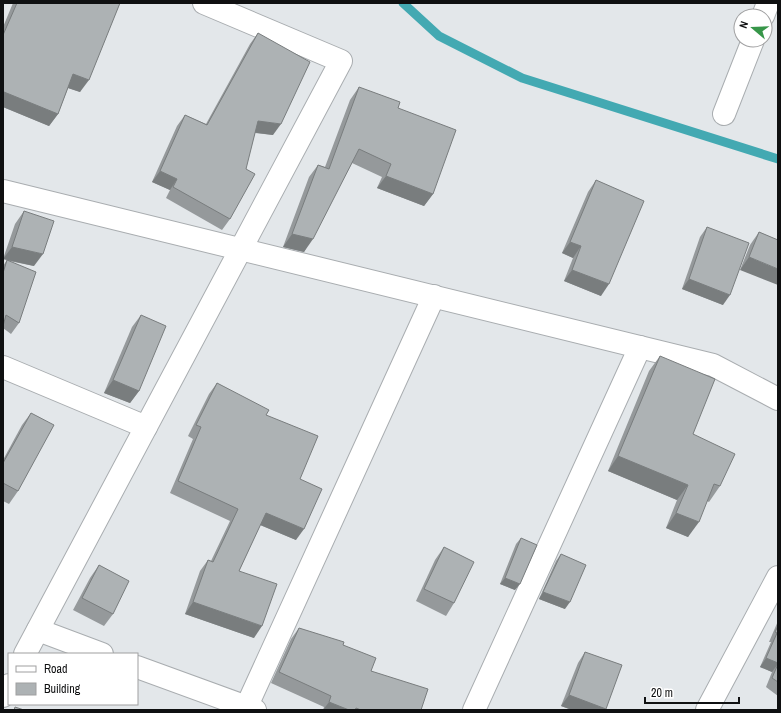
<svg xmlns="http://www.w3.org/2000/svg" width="781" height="713" viewBox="0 0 781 713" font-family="'Archivo Narrow',sans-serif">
  <rect width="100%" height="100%" fill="#e3e7ea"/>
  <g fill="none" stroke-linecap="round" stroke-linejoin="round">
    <polyline stroke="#43a9b2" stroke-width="9" points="403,3 439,36 522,78 778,159"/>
    <defs>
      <g id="minor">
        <polyline points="763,16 768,3"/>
        <polyline points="724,114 753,40"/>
        <polyline points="3,191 713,365 778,399"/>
        <polyline points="3,367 146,427"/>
        <polyline points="38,630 102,654"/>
        <polyline points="25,654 341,61 204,3"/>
        <polyline points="137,667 255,710"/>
        <polyline points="3,696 9,685"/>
        <polyline points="245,710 434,296"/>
        <polyline points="474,710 640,347"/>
        <polyline points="707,710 778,577"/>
      </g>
    </defs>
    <use href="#minor" stroke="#a9adb0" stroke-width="24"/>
    <use href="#minor" stroke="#fff" stroke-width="22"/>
  </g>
  <g fill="#95999b">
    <polygon points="13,3 120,3 80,92 68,88 58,114 49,126 3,107 3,27"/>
    <polygon points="258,33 273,135 255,133 230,219 222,230 166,198 170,190 152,182 177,126 185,115 206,124 250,44"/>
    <polygon points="359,87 398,108 433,194 424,206 377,188 382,177 352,163 304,252 283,247 309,177 318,165 325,167 350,100"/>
    <polygon points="596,180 601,296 564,281 573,258 562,253 588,192"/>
    <polygon points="24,211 34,266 9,261 19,323 11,334 3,328 3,266 7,260 3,259 15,224"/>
    <polygon points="707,227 723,305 682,289 700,237"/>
    <polygon points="759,232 778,240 740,270 750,245"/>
    <polygon points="141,315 139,391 130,403 104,393 132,327"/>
    <polygon points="660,356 693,434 720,486 709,502 707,501 688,537 666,528 677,500 608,471 649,371"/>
    <polygon points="217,383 266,415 300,479 296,540 260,525 239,571 254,638 185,614 200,571 208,560 211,561 230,521 170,493 193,439 188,436 209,394"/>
    <polygon points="31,413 18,491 9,504 3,501 3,460 22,425"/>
    <polygon points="521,538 515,590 500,584 516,544"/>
    <polygon points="444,547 454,603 446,616 416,601 435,560"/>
    <polygon points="561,554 565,609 539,599 556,561"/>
    <polygon points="99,565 113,614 104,626 73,610 90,578"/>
    <polygon points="778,621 778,696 766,687 772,672 760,667 771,642 769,642"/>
    <polygon points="299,628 343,645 371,671 421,710 323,710 324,707 271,683 291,639"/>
    <polygon points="585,652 605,710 572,710 561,706 578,663"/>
  </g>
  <g fill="#797d7e">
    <polygon points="73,74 89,80 80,92 65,87"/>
    <polygon points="4,92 58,114 49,126 3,107 3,94"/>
    <polygon points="258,121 281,124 273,135 251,132"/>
    <polygon points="160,171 177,179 170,190 152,182"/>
    <polygon points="386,176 433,194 424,206 377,188"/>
    <polygon points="292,234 313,239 304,252 283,247"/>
    <polygon points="570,242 581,246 573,258 562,253"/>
    <polygon points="12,247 43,254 34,266 3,259"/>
    <polygon points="749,257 778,269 778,285 740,270"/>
    <polygon points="572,270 609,284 601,296 564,281"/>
    <polygon points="689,279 730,295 723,305 682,289"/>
    <polygon points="113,380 139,391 130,403 104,393"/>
    <polygon points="618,456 688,485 677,500 608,471"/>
    <polygon points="266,513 304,529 296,540 258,524"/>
    <polygon points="676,513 699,522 688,537 666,528"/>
    <polygon points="505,578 520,584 515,590 500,584"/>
    <polygon points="543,592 570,602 565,609 539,599"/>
    <polygon points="193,602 262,626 254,638 185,614"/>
    <polygon points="766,658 778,663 778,664 772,672 760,667"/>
    <polygon points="569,695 606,709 605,710 572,710 561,706"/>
    <polygon points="329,702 349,710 323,710"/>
  </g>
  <g fill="#adb2b4" stroke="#797d7e">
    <polygon points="17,3 120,3 89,80 73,74 58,114 4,92 3,95 3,35"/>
    <polygon points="258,33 310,62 281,124 258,121 246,169 255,174 230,219 173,187 177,179 160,171 185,115 207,125"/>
    <polygon points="359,87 400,102 398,108 456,130 433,194 386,176 391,164 359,149 313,239 292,234 318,165 329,169"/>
    <polygon points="596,180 644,201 609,284 572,270 581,246 570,242"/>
    <polygon points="24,211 54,221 43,254 12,247"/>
    <polygon points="707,227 749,243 730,295 689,279"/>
    <polygon points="759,232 778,240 778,269 749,257"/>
    <polygon points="7,260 36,272 19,323 6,315 3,326 3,273"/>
    <polygon points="141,315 166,326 139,391 113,380"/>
    <polygon points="660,356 715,379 693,434 735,454 720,486 714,484 699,522 676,513 688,485 618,456"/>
    <polygon points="217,383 269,410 266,415 318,436 300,479 322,489 304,529 266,513 239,571 277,584 262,626 193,602 208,560 213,562 238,509 178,481 201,427 196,425"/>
    <polygon points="31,413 54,425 18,491 3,483 3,463"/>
    <polygon points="521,538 537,545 520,584 505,578"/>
    <polygon points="444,547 474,562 454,603 424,589"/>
    <polygon points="561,554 586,565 570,602 543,592"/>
    <polygon points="99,565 129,581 113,614 82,598"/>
    <polygon points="778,626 778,663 766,658 777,633 775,632"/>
    <polygon points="299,628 344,642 343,645 376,658 371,671 428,689 421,710 361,710 356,708 355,710 349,710 329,702 331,696 279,672"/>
    <polygon points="585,652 622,665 606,709 569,695"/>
    <polygon points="778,664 778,682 772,678"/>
    <polygon points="15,707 24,710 14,710"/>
  </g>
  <rect width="781" height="713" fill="none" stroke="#0f1011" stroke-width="8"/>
  <rect x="8" y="653" width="130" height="52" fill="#ffffff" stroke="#9f9fa0"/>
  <rect x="16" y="666" width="20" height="6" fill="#ffffff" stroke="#9f9fa0"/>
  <text x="44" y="673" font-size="12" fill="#0f1011">Road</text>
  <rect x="16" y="683" width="20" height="12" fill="#adb2b4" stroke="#9f9fa0"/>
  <text x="44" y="693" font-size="12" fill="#0f1011">Building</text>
  <g transform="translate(753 28) rotate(289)"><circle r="19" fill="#ffffff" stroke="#9f9fa0"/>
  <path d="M0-3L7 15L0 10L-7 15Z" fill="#379649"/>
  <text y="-6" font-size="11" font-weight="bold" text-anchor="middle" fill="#0f1011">N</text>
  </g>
  <path d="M645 697v6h94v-6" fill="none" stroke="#0f1011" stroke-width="2"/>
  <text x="651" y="697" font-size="12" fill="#0f1011" stroke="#ffffff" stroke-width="3" paint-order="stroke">20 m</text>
</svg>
